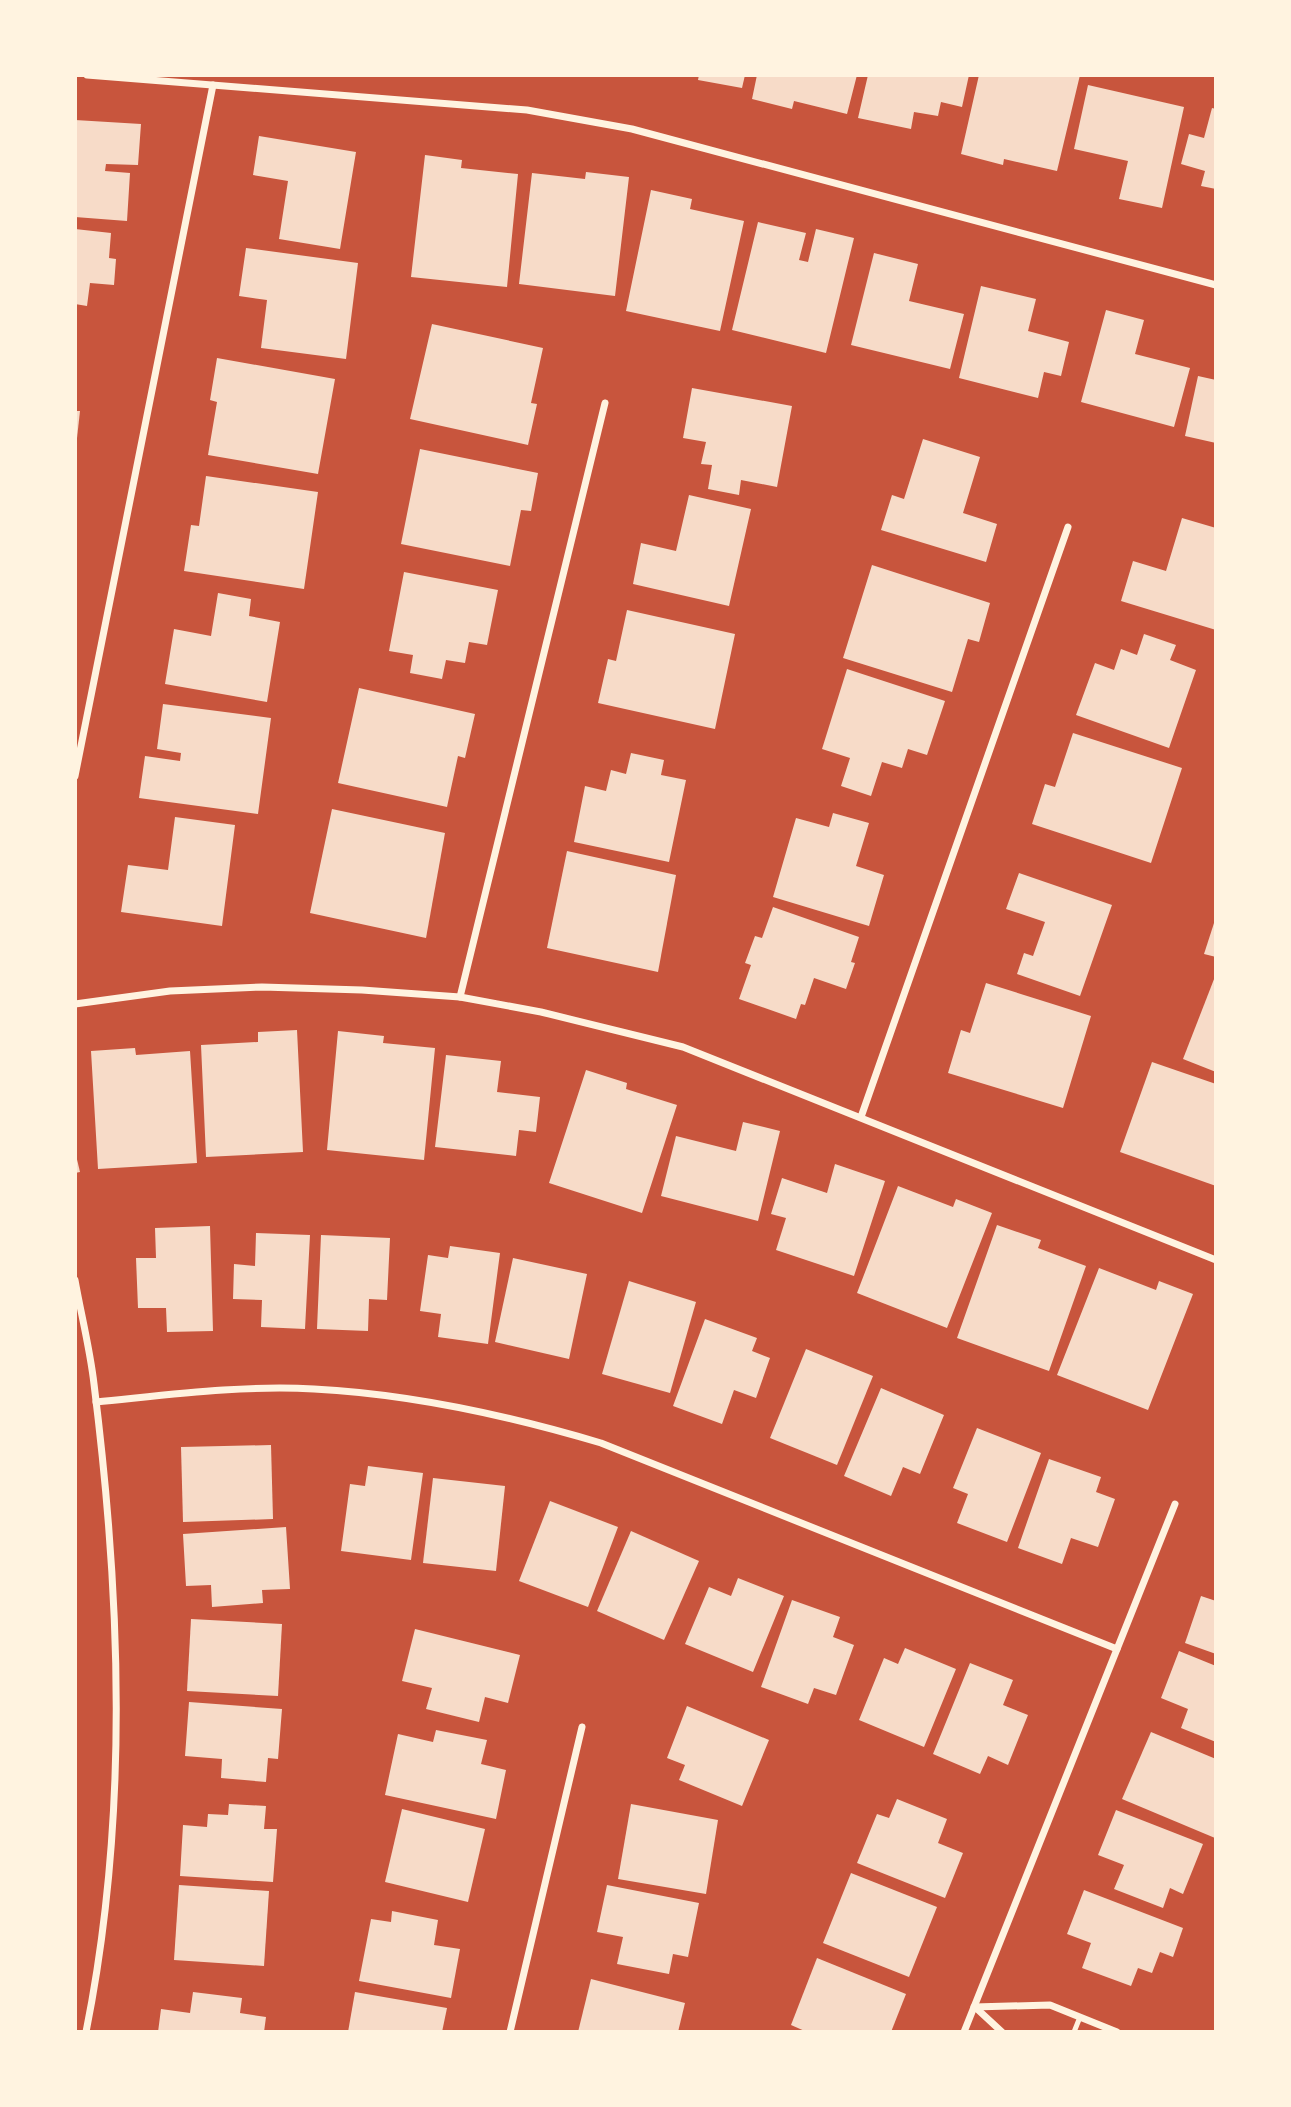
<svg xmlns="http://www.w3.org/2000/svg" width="1291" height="2107" viewBox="0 0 1291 2107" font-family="'Golos Text',sans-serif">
  <rect width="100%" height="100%" fill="#c8553d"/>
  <g fill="#f7dbc8">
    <polygon points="699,75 745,75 742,88 698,80"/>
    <polygon points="757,75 857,75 847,114 794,101 792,109 752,99"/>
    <polygon points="868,75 969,75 962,107 941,102 938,116 914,112 911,129 858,118"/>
    <polygon points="979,75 1080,75 1057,171 1004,159 1003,165 961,154"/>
    <polygon points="1088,85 1184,107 1162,208 1119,199 1128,161 1074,149"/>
    <polygon points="1212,108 1216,109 1216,189 1201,186 1205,171 1181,164 1189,134 1204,138"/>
    <polygon points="75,120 141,124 138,165 106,164 105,171 130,173 127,221 75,217"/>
    <polygon points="259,136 356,152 340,249 279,239 288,181 253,175"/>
    <polygon points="425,155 462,160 461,168 518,174 507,287 411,277"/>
    <polygon points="586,172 629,177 615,296 519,284 532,173 585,179"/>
    <polygon points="651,190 692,199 690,209 744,221 720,331 626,311"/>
    <polygon points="758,222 806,233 799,260 808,262 816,229 854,238 826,353 732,330"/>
    <polygon points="75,229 111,233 109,258 116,259 114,285 90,283 87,306 75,304"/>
    <polygon points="246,248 358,263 346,359 261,348 267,300 239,296"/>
    <polygon points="874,253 918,264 909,301 964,314 950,369 851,345"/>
    <polygon points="981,286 1036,299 1028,331 1069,342 1061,376 1044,372 1038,398 959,378"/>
    <polygon points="1106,310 1144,320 1135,354 1190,368 1174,427 1081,402"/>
    <polygon points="432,324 543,348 531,403 537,404 528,445 410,419"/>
    <polygon points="217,358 335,379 318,474 208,455 217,402 210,400"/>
    <polygon points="1198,376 1216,380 1216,443 1185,436"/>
    <polygon points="692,388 792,406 777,487 741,480 739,495 708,489 712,465 701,464 706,442 683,438"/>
    <polygon points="75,411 80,411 77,438 75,438"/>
    <polygon points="923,439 980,457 963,513 997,524 986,562 881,530 892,495 904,499"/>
    <polygon points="420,449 538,473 531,511 521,510 510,566 401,544"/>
    <polygon points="206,476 318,492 304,589 184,571 191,525 199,526"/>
    <polygon points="689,495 751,509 729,606 633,584 641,543 676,551"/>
    <polygon points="1182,518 1216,528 1216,630 1121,601 1133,561 1166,571"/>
    <polygon points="872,565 990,603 979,642 968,639 952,692 843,658"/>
    <polygon points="404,572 498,590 487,645 469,642 465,663 446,660 442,679 410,673 413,655 389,651"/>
    <polygon points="218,593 251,599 249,616 280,622 267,702 165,684 174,629 211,636"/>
    <polygon points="627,610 735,634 715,729 598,703 608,659 616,661"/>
    <polygon points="1144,634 1176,645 1170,660 1196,670 1169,748 1076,715 1095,663 1114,670 1121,649 1137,655"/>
    <polygon points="847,669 945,701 927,755 908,749 902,768 882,762 871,796 841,786 850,758 822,749"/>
    <polygon points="359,688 475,714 465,758 458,756 447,807 338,783"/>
    <polygon points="163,704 271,718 258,814 139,798 145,756 180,761 181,753 157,749"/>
    <polygon points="1073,733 1182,768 1151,863 1032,824 1045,784 1055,787"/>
    <polygon points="631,753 664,760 661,775 686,780 669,862 574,842 585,786 606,791 611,770 626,774"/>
    <polygon points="332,809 445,833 426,938 310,913"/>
    <polygon points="833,813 869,823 856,866 884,875 869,926 773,897 796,818 829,827"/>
    <polygon points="175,817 235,825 222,926 121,912 128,865 168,870"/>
    <polygon points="567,851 676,875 658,972 547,948"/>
    <polygon points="1019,873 1112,905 1080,996 1017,974 1024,953 1033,956 1045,922 1006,909"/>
    <polygon points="773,907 859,937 851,962 855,963 846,989 814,978 805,1005 801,1004 796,1019 739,999 751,965 745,963 755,936 762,938"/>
    <polygon points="1215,920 1216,920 1216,957 1204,954"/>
    <polygon points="1216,974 1216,1072 1183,1059"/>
    <polygon points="986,983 1091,1016 1063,1108 948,1073 961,1030 970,1033"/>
    <polygon points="297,1030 303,1152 206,1157 201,1045 258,1042 258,1032"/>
    <polygon points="338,1031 384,1036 383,1043 435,1048 424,1160 327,1150"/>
    <polygon points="135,1048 136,1055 190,1051 197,1163 98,1169 91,1051"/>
    <polygon points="446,1055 501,1061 497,1092 540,1097 536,1132 519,1130 516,1156 435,1147"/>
    <polygon points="1152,1062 1216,1084 1216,1186 1120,1152"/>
    <polygon points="586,1070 627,1083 626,1089 677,1105 642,1213 549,1183"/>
    <polygon points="743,1122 780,1131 758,1221 661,1196 676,1136 736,1151"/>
    <polygon points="75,1151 80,1172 75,1173"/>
    <polygon points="835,1164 885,1181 854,1276 776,1250 786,1218 771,1214 782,1178 827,1193"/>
    <polygon points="898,1186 953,1207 956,1199 992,1213 947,1328 857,1293"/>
    <polygon points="997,1225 1041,1240 1038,1248 1086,1266 1049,1371 957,1338"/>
    <polygon points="210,1226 213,1331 167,1332 166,1308 138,1308 136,1258 156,1258 155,1228"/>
    <polygon points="256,1233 310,1235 305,1329 261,1327 262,1300 233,1299 234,1264 255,1266"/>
    <polygon points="321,1235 390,1238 387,1300 369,1299 368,1331 317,1329"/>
    <polygon points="450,1246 500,1253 488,1344 438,1337 441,1314 420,1311 428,1255 448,1258"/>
    <polygon points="513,1258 587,1274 569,1359 495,1342"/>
    <polygon points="1099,1268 1156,1290 1159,1281 1193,1294 1148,1410 1057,1375"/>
    <polygon points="629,1281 696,1302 670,1393 602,1374"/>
    <polygon points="705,1319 757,1338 752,1351 770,1358 756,1398 734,1390 722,1424 673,1406"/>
    <polygon points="806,1349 873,1376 837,1465 770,1438"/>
    <polygon points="881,1388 944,1415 920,1474 903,1467 891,1496 844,1476"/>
    <polygon points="977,1428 1041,1453 1007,1542 957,1523 968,1494 953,1488"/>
    <polygon points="271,1445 273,1519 183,1522 181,1447"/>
    <polygon points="1049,1459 1101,1477 1096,1492 1115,1499 1098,1547 1071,1538 1062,1564 1018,1548"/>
    <polygon points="368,1466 423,1473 411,1560 341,1551 350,1484 365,1486"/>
    <polygon points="433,1478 505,1486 496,1571 423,1563"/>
    <polygon points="550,1501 618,1527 588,1607 519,1581"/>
    <polygon points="286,1527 290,1589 262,1590 263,1603 212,1607 211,1585 186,1586 183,1534"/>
    <polygon points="631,1531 699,1561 664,1640 597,1611"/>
    <polygon points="738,1578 784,1596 753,1672 685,1644 709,1587 731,1596"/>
    <polygon points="1201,1596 1216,1601 1216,1654 1185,1643"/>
    <polygon points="792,1600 840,1617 833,1637 854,1645 836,1695 814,1688 808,1704 761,1687"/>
    <polygon points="191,1619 282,1624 278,1696 187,1691"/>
    <polygon points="415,1629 520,1655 508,1703 485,1697 479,1722 426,1709 432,1688 402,1681"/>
    <polygon points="905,1648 956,1669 924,1747 859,1720 884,1658 898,1664"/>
    <polygon points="1179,1651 1216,1666 1216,1742 1181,1728 1188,1709 1161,1698"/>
    <polygon points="970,1663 1013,1680 1003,1705 1028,1715 1008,1765 988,1756 980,1774 933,1754"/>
    <polygon points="189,1702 282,1709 278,1759 268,1758 266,1782 221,1778 222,1759 185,1756"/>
    <polygon points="687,1706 769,1740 742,1806 679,1780 685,1765 667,1758"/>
    <polygon points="436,1730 487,1740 481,1764 506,1770 496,1819 385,1795 398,1734 433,1742"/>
    <polygon points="1151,1732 1216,1759 1215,1838 1122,1799"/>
    <polygon points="897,1799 947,1819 938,1843 963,1853 945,1898 857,1863 877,1814 889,1818"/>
    <polygon points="229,1804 266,1806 264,1829 277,1829 273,1882 180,1876 183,1825 207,1827 208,1814 228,1815"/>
    <polygon points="631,1804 718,1820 706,1894 618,1879"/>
    <polygon points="402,1809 485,1829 468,1902 385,1882"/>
    <polygon points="1116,1810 1203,1844 1183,1894 1170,1888 1163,1908 1114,1889 1124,1865 1098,1855"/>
    <polygon points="851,1873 937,1907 909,1977 823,1943"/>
    <polygon points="179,1885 269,1891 264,1966 174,1960"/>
    <polygon points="607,1885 699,1903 688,1957 673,1954 669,1974 617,1964 623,1937 597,1932"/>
    <polygon points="1084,1890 1183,1928 1173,1957 1160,1952 1152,1973 1138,1968 1131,1986 1082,1968 1091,1943 1067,1934"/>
    <polygon points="392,1911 438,1920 434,1945 460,1949 451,1998 359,1981 371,1919 391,1922"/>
    <polygon points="817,1958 906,1994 891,2032 807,2032 791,2025"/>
    <polygon points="591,1979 685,2003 678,2032 578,2032"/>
    <polygon points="193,1992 242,1998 240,2013 266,2017 264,2032 158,2032 161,2009 190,2013"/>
    <polygon points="355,1992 447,2008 442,2032 348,2032"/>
  </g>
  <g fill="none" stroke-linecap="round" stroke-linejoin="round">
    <polyline stroke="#fff3e0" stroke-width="5" points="1074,2032 1080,2017"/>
    <g stroke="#fff3e0" stroke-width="7">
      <polyline points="87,75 527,110 632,129 1216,285"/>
      <polyline points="75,776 213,85"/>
      <polyline points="460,997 605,403"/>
      <polyline points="75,1004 170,991 262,987 362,990 460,997 541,1012 683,1047 1216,1260"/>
      <polyline points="861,1117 1068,527"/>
      <path d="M75 1280C81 1314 90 1349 94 1384 121 1600 129 1817 86 2032"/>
      <path d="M96 1402C168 1395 241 1385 314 1389 411 1394 507 1415 601 1443L1117 1649"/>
      <polyline points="974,2007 1050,2005 1117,2032"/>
      <polyline points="975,2007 1002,2032"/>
      <polyline points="510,2032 582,1727"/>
      <polyline points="964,2032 1175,1504"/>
    </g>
  </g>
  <rect width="1291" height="2107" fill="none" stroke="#fff3e0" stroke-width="154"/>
</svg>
